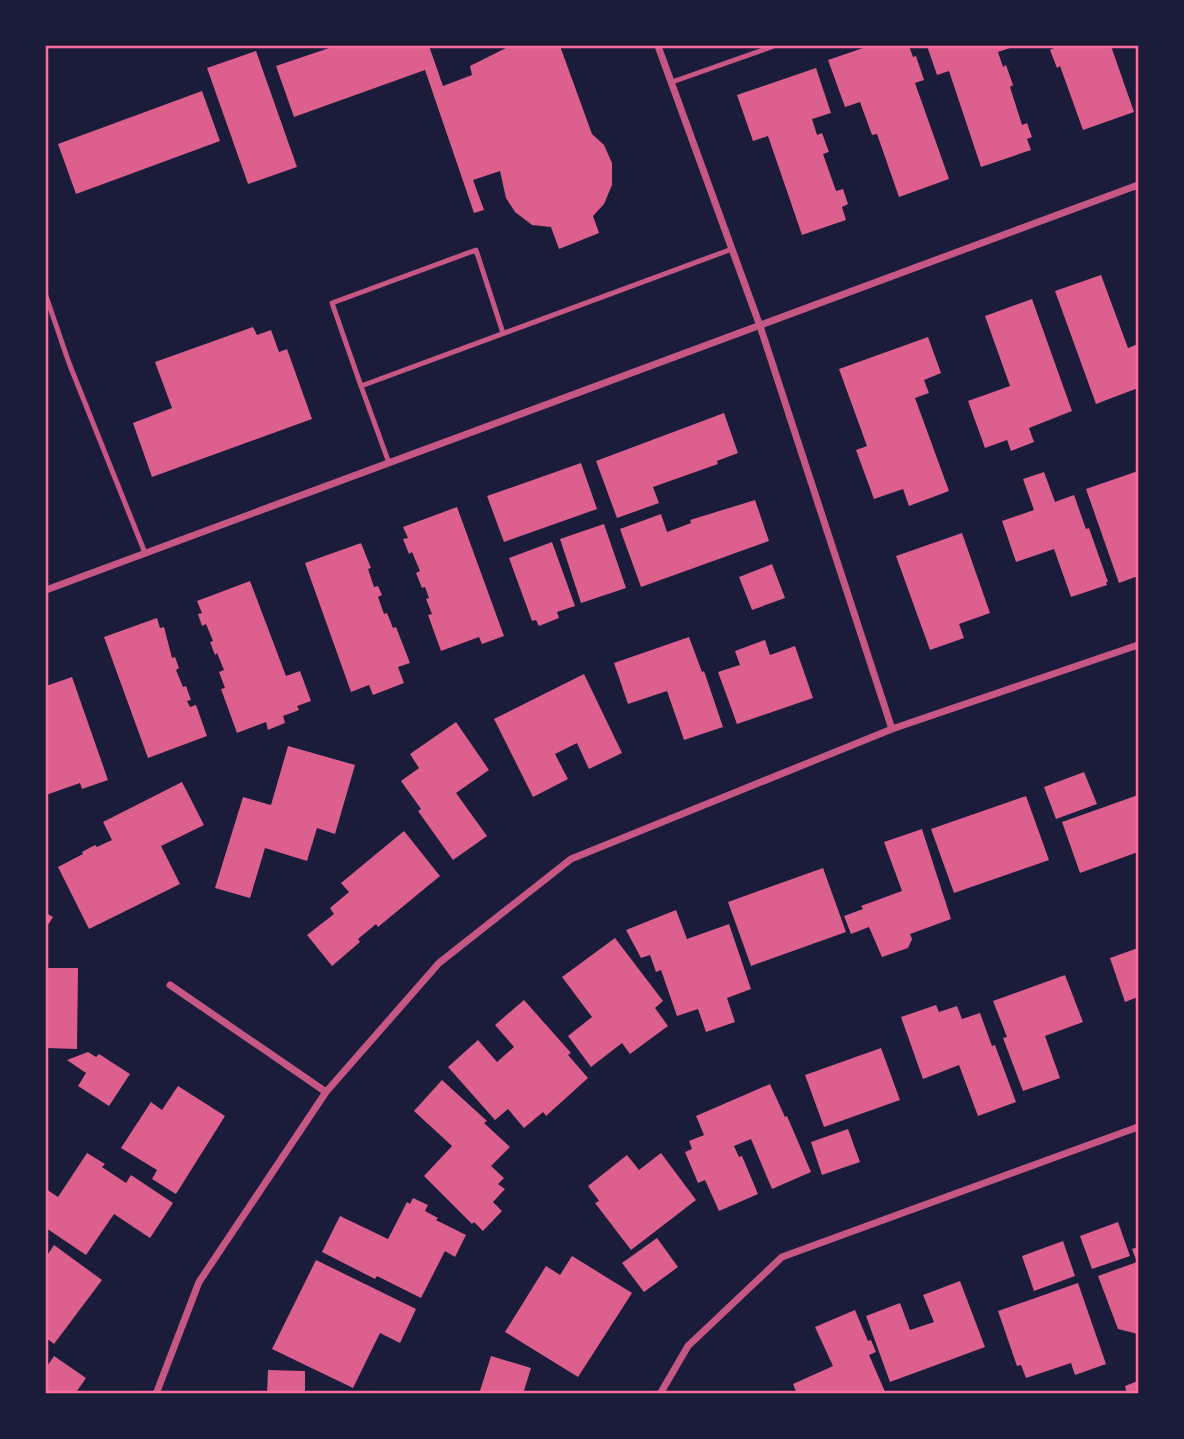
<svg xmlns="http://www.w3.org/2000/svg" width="1184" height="1439" viewBox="0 0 1184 1439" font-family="'Open Sans',sans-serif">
  <rect width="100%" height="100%" fill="#1b1b3a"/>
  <g fill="#dd5f8e">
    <polygon points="335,46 429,46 443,86 472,75 470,66 510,46 560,46 592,134 604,145 612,163 612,185 604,204 593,216 599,233 559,249 551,227 532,225 515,212 506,198 500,171 473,180 484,210 474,213 425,70 294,117 276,66"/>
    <polygon points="869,46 909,46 913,57 916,56 924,80 915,83 949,179 899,197 877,134 872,135 860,102 845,107 828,60"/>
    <polygon points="927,46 1016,46 998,52 1003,67 1006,65 1013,85 1010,87 1022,125 1027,123 1032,137 1027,139 1031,150 981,167 949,71 937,75"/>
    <polygon points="1053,46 1111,46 1134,112 1083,130 1060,66 1057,68 1050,50 1054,48"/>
    <polygon points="256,51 297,167 248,184 207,68"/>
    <polygon points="816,68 831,113 812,119 817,135 822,133 829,152 823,154 836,191 843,189 848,204 842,207 846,220 802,235 768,136 753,141 737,95"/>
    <polygon points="202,91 220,141 76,194 58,144"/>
    <polygon points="1101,275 1128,348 1138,344 1138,388 1096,404 1055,291"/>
    <polygon points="1032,299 1072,411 1029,428 1034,442 1011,451 1007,440 985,448 968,401 1010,386 985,316"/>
    <polygon points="253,327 257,335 271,330 279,352 287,349 312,419 152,477 133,423 172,408 155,362"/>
    <polygon points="928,337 941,373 924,380 929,393 915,398 949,491 909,506 903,489 874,499 856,450 867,446 839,369"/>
    <polygon points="724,413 738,453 717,461 718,464 653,487 659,503 617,518 596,461"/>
    <polygon points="581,463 597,509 504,542 487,496"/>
    <polygon points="1138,471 1138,576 1119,583 1086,489"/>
    <polygon points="1044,472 1055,502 1074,495 1086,529 1089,528 1108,582 1106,582 1107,585 1071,597 1054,549 1016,562 1002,521 1034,510 1023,479"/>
    <polygon points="755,500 769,541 641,587 620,529 661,514 667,532 691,523 690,520"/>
    <polygon points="457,507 504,636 482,644 479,637 441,651 428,615 432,614 426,599 429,598 425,587 422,588 416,573 420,571 412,552 409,554 403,539 408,538 403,527"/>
    <polygon points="604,524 626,588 581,603 560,539"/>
    <polygon points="962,533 990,613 959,624 964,638 930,650 896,556"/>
    <polygon points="552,542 575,606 557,612 559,618 539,626 536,620 532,621 509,558"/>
    <polygon points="361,543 371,568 368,569 374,587 378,586 382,595 378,597 384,614 387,613 393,628 396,627 410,663 398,667 404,683 373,695 369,685 351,692 305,563"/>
    <polygon points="772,564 785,598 752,610 739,577"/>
    <polygon points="250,581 286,676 300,671 311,701 297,706 299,710 283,716 285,723 268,730 266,722 237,733 221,689 225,688 219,672 224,670 217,653 215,655 210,642 213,641 206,624 202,626 198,614 202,613 197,601"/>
    <polygon points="157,618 160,628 164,627 172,658 175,657 179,668 176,670 183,687 186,686 191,700 187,701 190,707 196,705 207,736 148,758 104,637"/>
    <polygon points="689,637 702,672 704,671 723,727 684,740 667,691 628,704 614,663"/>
    <polygon points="765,640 770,655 795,646 813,698 737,724 718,672 740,665 735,651"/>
    <polygon points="584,674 622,753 589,769 577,743 555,754 568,779 533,797 494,719"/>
    <polygon points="72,677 108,780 82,789 80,783 46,795 46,765 48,764 46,758 46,686"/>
    <polygon points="456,722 489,770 456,793 487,836 453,860 418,811 421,809 401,781 419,768 410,754"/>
    <polygon points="288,746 355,765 335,834 317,828 307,861 265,848 250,898 215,888 243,797 271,805"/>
    <polygon points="1084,772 1097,804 1056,819 1044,787"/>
    <polygon points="182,782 204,825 161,846 180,884 89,929 58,867 83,854 82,852 95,845 97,847 112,840 103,822"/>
    <polygon points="1138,795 1138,852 1080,873 1062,822"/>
    <polygon points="1026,796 1049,860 954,893 931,829"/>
    <polygon points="922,829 951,919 910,934 912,939 908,948 882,957 869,927 851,934 844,916 863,909 861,906 902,891 884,842"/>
    <polygon points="404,831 440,876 378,927 376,924 358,939 360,942 332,966 307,935 334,914 330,908 349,892 341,883"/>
    <polygon points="823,868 846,932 751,966 728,902"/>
    <polygon points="676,910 687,939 729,924 751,989 727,998 735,1022 706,1032 698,1009 677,1016 661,970 656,972 650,955 641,958 626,930"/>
    <polygon points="46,913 53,917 46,928"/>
    <polygon points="615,938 663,1001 655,1008 668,1026 630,1054 622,1043 591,1067 568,1036 592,1017 562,977"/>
    <polygon points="1138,948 1138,997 1125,1002 1110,958"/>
    <polygon points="46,968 78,968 77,1049 46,1048"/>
    <polygon points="1065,975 1083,1022 1045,1036 1060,1078 1023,1091 1003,1038 1007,1037 993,1001"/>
    <polygon points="524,1000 571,1053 568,1055 588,1078 546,1116 543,1112 524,1128 508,1109 495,1120 448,1067 478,1040 497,1062 514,1047 495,1025"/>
    <polygon points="936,1005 939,1012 957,1006 962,1019 980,1013 992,1046 995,1045 1016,1102 978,1116 959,1065 923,1079 901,1017"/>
    <polygon points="881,1048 900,1100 824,1127 805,1075"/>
    <polygon points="88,1052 96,1057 99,1054 130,1074 109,1106 78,1086 86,1073 67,1060"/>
    <polygon points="442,1080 487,1121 484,1123 510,1147 491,1166 504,1178 498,1184 505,1189 493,1202 502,1211 483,1231 474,1222 472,1224 424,1176 452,1146 414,1111"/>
    <polygon points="770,1084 785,1117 787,1116 811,1172 772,1189 751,1139 734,1146 739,1157 742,1156 758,1194 719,1211 705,1180 698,1183 685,1152 692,1149 689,1141 704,1135 696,1116"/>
    <polygon points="178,1086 225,1116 176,1194 152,1179 157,1170 121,1148 151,1102 162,1110"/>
    <polygon points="848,1129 860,1162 822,1175 811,1142"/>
    <polygon points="87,1153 105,1164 102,1167 126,1183 131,1175 173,1203 150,1238 114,1214 86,1255 46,1228 46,1189 58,1197"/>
    <polygon points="661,1153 696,1200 631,1250 595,1203 599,1201 588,1186 627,1155 639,1170"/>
    <polygon points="413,1198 428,1205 425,1211 438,1218 436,1220 466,1235 455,1257 445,1251 421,1298 377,1276 375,1279 322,1252 340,1216 388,1239 407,1202 410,1204"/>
    <polygon points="1118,1222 1130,1256 1092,1269 1080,1236"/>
    <polygon points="657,1238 678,1267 644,1292 622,1263"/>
    <polygon points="1063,1241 1075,1276 1034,1291 1022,1256"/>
    <polygon points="54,1245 102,1280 54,1344 46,1338 46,1257"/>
    <polygon points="1138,1247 1138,1334 1118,1329 1098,1276 1137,1262 1132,1249"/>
    <polygon points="572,1256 632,1293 578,1377 505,1332 546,1266 560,1275"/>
    <polygon points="316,1260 416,1309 400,1343 380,1333 353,1388 272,1349"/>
    <polygon points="960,1281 985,1347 890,1382 866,1316 900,1303 910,1330 934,1322 923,1295"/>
    <polygon points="1078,1283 1106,1364 1075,1375 1071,1363 1026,1378 1021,1365 1017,1366 998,1311"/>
    <polygon points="855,1310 868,1341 871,1340 876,1352 869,1355 886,1394 797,1394 793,1384 833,1366 815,1327"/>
    <polygon points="54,1356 86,1378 75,1394 46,1394 46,1368"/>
    <polygon points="491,1356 531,1368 523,1394 479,1394"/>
    <polygon points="268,1370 305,1371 305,1394 267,1394"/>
    <polygon points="1138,1381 1138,1394 1127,1394 1125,1386"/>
  </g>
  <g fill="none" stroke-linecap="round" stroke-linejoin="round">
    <g stroke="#c65784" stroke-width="5">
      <polyline points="672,82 774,46"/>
      <polyline points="46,296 69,363 145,553"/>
      <polyline points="361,386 332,303 476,250 503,333"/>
      <polyline points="389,463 361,386 732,249"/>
    </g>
    <g stroke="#c65784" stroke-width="7">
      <polyline points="658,46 760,326 892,729"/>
      <polyline points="46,590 1138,185"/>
      <polyline points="170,985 326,1092"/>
      <polyline points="156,1394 199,1282 326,1092 439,963 571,859 892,729 1138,645"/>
      <polyline points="660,1394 688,1346 782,1257 1138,1127"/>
    </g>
  </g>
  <rect width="1184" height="1439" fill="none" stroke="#1b1b3a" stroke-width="94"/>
  <rect x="47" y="47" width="1090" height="1345" fill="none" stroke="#ff6b9d" stroke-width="2.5"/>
</svg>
